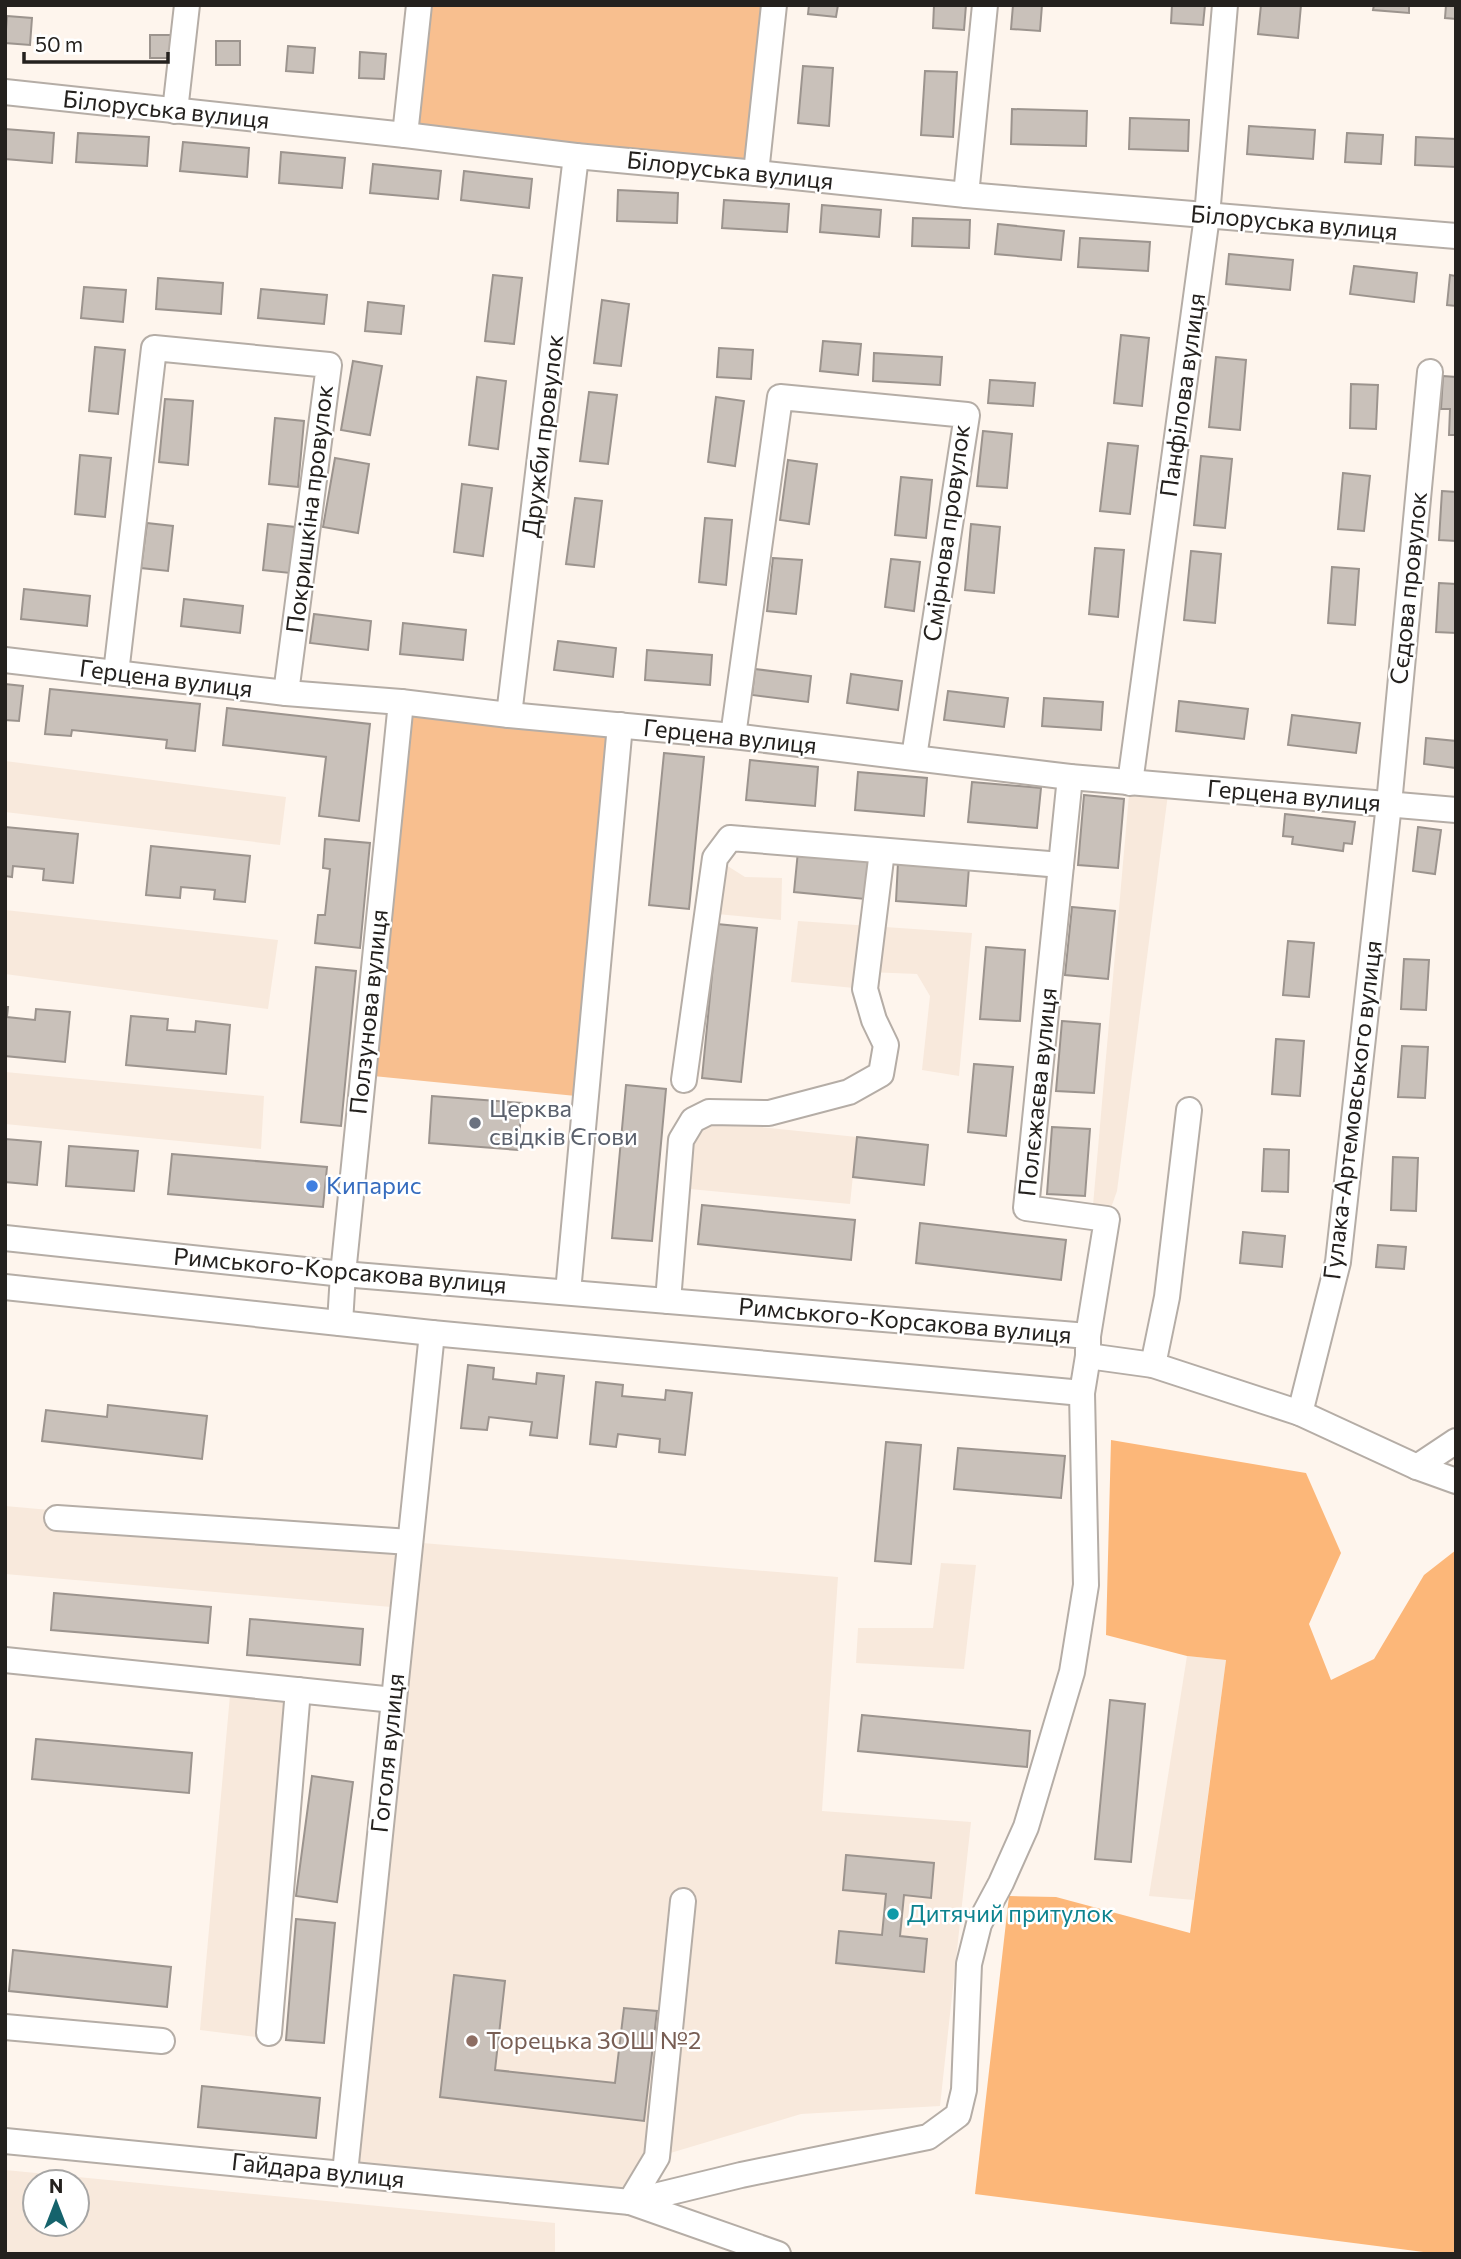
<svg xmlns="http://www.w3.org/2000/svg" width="1461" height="2259" viewBox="0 0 1461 2259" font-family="Commissioner,sans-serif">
  <rect width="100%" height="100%" fill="#fef5ed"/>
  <g fill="#f8e9dc" fill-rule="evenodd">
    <polygon points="5,761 286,797 280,845 5,812"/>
    <polygon points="1130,783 1169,786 1117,1191 1107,1219 1092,1217"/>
    <polygon points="715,858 745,877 782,878 781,920 707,913"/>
    <polygon points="5,910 278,940 268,1009 5,974"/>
    <polygon points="798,921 972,933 959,1076 922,1070 930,996 917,974 868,972 865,989 791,982"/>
    <polygon points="5,1072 264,1096 261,1149 5,1124"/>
    <polygon points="693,1120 857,1137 850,1204 690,1189"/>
    <polygon points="5,1506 410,1542 838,1577 822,1811 971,1822 940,2106 801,2114 657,2157 630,2202 345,2173 403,1608 5,1574"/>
    <polygon points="941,1563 976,1565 964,1669 856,1663 858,1628 933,1628"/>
    <polygon points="1187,1656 1226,1660 1194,1900 1149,1896"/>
    <polygon points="231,1684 298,1690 256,2037 200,2030"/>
    <path d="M5 2170 555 2223V2254L5 2253ZM35 2182H77V2224H35Z"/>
  </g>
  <g fill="#f8bf8f">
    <polygon points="415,5 774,5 756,173 401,132"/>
    <polygon points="401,702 620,725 586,1097 363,1075"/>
  </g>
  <polygon fill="#fcb779" points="1111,1440 1306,1473 1341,1553 1309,1624 1331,1680 1374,1659 1424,1575 1456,1550 1456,2254 1439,2254 975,2194 1009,1896 1056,1897 1190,1933 1226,1660 1187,1656 1106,1635"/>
  <g fill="#c9c1ba" stroke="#9c948e" stroke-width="2">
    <polygon points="809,5 838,5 836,17 808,14"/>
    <polygon points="934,5 966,5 964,30 933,28"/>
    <polygon points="1013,5 1042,5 1040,31 1011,29"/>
    <polygon points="1172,5 1205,5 1203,25 1171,23"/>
    <polygon points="1261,5 1301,5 1298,38 1258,34"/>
    <polygon points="1374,5 1409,5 1409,13 1373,10"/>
    <polygon points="1446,5 1456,5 1456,19 1445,18"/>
    <polygon points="7,16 32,18 30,45 5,43"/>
    <rect x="150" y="35" width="24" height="23"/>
    <rect x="216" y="41" width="24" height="24"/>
    <polygon points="288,46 315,48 313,73 286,71"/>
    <polygon points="360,52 386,54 384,79 359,78"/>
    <polygon points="803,66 833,68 829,126 798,123"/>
    <polygon points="925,71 957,72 953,137 921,135"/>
    <polygon points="1012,109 1087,111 1086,146 1011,144"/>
    <polygon points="1130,118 1189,120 1188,151 1129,149"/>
    <polygon points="1249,126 1315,130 1313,159 1247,154"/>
    <polygon points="5,129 54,133 52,163 5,159"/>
    <polygon points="78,133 149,137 147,166 76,162"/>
    <polygon points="1347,133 1383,135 1381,164 1345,162"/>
    <polygon points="1416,137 1456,139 1456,167 1415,165"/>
    <polygon points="183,142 249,148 247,177 180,171"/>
    <polygon points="281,152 345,158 342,188 279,183"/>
    <polygon points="373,164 441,171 438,199 370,193"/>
    <polygon points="464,171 532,179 529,208 461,200"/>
    <polygon points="618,190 678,193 677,223 617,221"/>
    <polygon points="724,200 789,204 787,232 722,228"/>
    <polygon points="822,205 881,210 879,237 820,232"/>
    <polygon points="913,218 970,220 969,248 912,246"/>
    <polygon points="998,224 1064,231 1061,260 995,254"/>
    <polygon points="1080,238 1150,242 1148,271 1078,267"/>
    <polygon points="1229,254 1293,260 1290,290 1226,284"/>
    <polygon points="1354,266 1417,273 1414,302 1350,294"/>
    <polygon points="493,275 522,278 514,344 485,341"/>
    <polygon points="1450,275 1456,276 1456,306 1447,305"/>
    <polygon points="158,278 223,283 221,314 156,309"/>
    <polygon points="84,287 126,290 123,322 81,318"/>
    <polygon points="261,289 327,295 324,324 258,318"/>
    <polygon points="602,300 629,304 621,366 594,363"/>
    <polygon points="368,302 404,306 401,334 365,331"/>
    <polygon points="1121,335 1149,338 1142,406 1114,403"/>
    <polygon points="823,341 861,344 858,375 820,371"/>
    <polygon points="95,347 125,350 118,414 89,411"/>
    <polygon points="719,348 753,350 751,379 717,377"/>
    <polygon points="874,353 942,357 940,385 873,381"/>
    <polygon points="1216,357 1246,360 1240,430 1209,427"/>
    <polygon points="353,361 382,366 370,435 341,430"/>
    <polygon points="1443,376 1456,377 1456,435 1449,435 1450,409 1441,409"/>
    <polygon points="477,377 506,381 498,449 469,445"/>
    <polygon points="990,380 1035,383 1033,406 988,403"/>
    <polygon points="1351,384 1378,385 1376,429 1350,428"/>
    <polygon points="589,392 617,395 608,464 580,461"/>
    <polygon points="716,397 744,401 735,466 708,462"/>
    <polygon points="165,399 193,401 188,465 159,462"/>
    <polygon points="275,418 304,421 298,487 269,484"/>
    <polygon points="983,431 1012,434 1007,488 977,486"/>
    <polygon points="1108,443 1138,446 1130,514 1100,511"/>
    <polygon points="80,455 111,458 105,517 75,514"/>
    <polygon points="1201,456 1232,459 1225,528 1194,525"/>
    <polygon points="335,458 369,464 358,533 323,527"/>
    <polygon points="788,460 817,464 809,524 780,520"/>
    <polygon points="1343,473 1370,476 1364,531 1338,529"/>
    <polygon points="901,477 932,480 926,538 895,535"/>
    <polygon points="462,484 492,488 483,556 454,552"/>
    <polygon points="1442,491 1456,492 1456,541 1439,540"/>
    <polygon points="575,498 602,501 594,567 566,564"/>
    <polygon points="705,518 732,520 726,585 699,582"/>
    <polygon points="147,523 173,526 168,571 141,568"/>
    <polygon points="268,524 295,527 290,573 263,570"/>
    <polygon points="971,524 1000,527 994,593 965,590"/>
    <polygon points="1095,548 1124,550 1118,617 1089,614"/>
    <polygon points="1191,551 1221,554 1215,623 1184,620"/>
    <polygon points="773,558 802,560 796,614 767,611"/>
    <polygon points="891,559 920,562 914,611 885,607"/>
    <polygon points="1332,567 1359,569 1355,625 1328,623"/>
    <polygon points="1439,583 1456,584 1456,633 1436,632"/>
    <polygon points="24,589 90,596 87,626 21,619"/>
    <polygon points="184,599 243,606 240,633 181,626"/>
    <polygon points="314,614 371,621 368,650 310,643"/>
    <polygon points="403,623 466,630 463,660 400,654"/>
    <polygon points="558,641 616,648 613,677 554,670"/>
    <polygon points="647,650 712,655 710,685 645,680"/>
    <polygon points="755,669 811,676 808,702 752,695"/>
    <polygon points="851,674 902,681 898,710 847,703"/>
    <polygon points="5,684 23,686 19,721 5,720"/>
    <polygon points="50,689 200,704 195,751 166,748 167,740 72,730 71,736 45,734"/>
    <polygon points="948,691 1008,698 1004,727 944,720"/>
    <polygon points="1044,698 1103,702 1101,730 1042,726"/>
    <polygon points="1179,701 1248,709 1244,739 1176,731"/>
    <polygon points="227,708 370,724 359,821 319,816 326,757 223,745"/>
    <polygon points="1292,715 1360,723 1356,753 1288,745"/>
    <polygon points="1426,738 1456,741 1456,768 1424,764"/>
    <polygon points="664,753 704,757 689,909 649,905"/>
    <polygon points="750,760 818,767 815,806 746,800"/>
    <polygon points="858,772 927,778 924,816 855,810"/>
    <polygon points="972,782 1041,788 1037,828 968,822"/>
    <polygon points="1084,795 1124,799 1118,868 1078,865"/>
    <polygon points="1285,814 1355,822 1352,844 1344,843 1343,851 1292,844 1293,837 1283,836"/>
    <polygon points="5,827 78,834 73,883 43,880 44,869 13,866 12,877 5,876"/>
    <polygon points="1418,827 1441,830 1435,874 1413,871"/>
    <polygon points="325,839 370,843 360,948 315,943 318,915 325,915 330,869 323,868"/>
    <polygon points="151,846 250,856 245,902 214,899 215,890 181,887 180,898 146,895"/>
    <polygon points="798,851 869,858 865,899 794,892"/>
    <polygon points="898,862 969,867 966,906 896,901"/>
    <polygon points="1072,907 1115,911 1108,979 1065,975"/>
    <polygon points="717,924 757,928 741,1082 702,1078"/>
    <polygon points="1288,941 1314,943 1309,997 1283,995"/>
    <polygon points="986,947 1025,950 1020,1021 980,1019"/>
    <polygon points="1404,959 1429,960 1426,1010 1401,1009"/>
    <polygon points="316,967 356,971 341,1126 301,1122"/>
    <polygon points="5,1007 8,1007 7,1017 35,1020 36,1009 70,1012 65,1062 5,1056"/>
    <polygon points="131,1016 168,1019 167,1030 195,1032 196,1021 230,1025 226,1074 126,1065"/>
    <polygon points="1062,1021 1100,1024 1094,1093 1056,1091"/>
    <polygon points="1276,1039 1304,1041 1300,1096 1272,1094"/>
    <polygon points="1402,1046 1428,1047 1425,1098 1398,1097"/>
    <polygon points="974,1064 1013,1067 1006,1136 968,1132"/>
    <polygon points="626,1085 666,1089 652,1241 612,1238"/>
    <polygon points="432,1096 522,1103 518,1150 429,1143"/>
    <polygon points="1052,1127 1090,1129 1085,1196 1047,1194"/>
    <polygon points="857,1137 928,1145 924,1185 853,1177"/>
    <polygon points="5,1139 41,1142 37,1185 5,1182"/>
    <polygon points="69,1146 138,1151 134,1191 66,1186"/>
    <polygon points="1264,1149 1289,1150 1288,1192 1262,1191"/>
    <polygon points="172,1154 327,1167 323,1207 168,1194"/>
    <polygon points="1393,1157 1418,1158 1416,1211 1391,1210"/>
    <polygon points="702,1205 855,1220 851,1260 698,1244"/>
    <polygon points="920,1223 1066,1240 1061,1280 916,1263"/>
    <polygon points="1243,1232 1285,1236 1282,1267 1240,1263"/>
    <polygon points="1378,1245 1406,1247 1404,1269 1376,1267"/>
    <polygon points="468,1365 494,1368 493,1379 536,1384 537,1373 564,1376 557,1438 530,1435 532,1422 489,1417 487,1430 461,1428"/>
    <polygon points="596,1382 623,1385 622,1396 665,1400 666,1390 692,1393 685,1455 659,1452 660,1439 618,1434 616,1447 590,1444"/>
    <polygon points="108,1405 207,1416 202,1459 42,1441 46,1410 107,1417"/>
    <polygon points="886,1442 921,1445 911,1564 875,1561"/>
    <polygon points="958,1448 1065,1456 1061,1498 954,1489"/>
    <polygon points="54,1593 211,1607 208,1643 51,1630"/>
    <polygon points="250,1619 363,1629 360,1665 247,1655"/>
    <polygon points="1110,1700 1145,1704 1131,1862 1095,1859"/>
    <polygon points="862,1715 1030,1731 1027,1767 858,1751"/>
    <polygon points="36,1739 192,1753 189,1793 32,1779"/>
    <polygon points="312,1776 353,1782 337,1902 296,1896"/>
    <polygon points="846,1855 934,1863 931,1898 904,1895 900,1936 927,1939 924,1972 836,1963 839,1931 882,1935 886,1894 843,1890"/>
    <polygon points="296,1919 335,1923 324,2043 286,2040"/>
    <polygon points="13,1950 171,1967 167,2007 9,1991"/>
    <polygon points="454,1975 505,1981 495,2070 615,2083 624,2008 657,2011 644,2121 440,2097"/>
    <polygon points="202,2086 320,2098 316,2138 198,2127"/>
  </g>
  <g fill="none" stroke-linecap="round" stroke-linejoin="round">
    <defs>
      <g id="minor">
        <polyline points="5,92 405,135 576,156 756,173 966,195 1456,236"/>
        <polyline points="175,111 187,5"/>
        <polyline points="405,135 419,5"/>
        <polyline points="756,173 774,5"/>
        <polyline points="966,195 985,5"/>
        <polyline points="5,660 286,693 401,702 509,715 733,736 1070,777 1456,810"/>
        <polyline points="116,673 154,348 329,365 286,693"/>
        <polyline points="509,715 576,156"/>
        <polyline points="733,736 780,397 967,415 914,757"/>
        <polyline points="1070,777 1026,1208 1107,1219 1088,1336"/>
        <polyline points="1130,783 1207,216 1225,5"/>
        <polyline points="684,1080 715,858 730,838 1061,865"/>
        <polyline points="5,1238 343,1274 1088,1336 1088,1356 1082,1393 432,1333 5,1287"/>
        <polyline points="568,1292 620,725"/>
        <polyline points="668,1301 681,1140 693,1120 709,1112 769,1113 849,1092 881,1074 886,1045 874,1020 865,989 882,851"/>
        <polyline points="340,1323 343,1274 401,702"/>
        <polyline points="1088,1356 1153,1365 1300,1413 1417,1467 1456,1481"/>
        <polyline points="1153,1365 1167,1297 1189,1110"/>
        <polyline points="1300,1413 1338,1262 1389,804 1430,372"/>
        <polyline points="1417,1467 1456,1441"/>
        <polyline points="57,1518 410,1542"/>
        <polyline points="5,1660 394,1700"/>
        <polyline points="5,2027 162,2041"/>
        <polyline points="269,2033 298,1690"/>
        <polyline points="5,2141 630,2202 778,2254"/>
        <polyline points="345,2173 432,1333"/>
        <polyline points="630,2202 741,2175 928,2137 958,2115 964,2090 969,1964 979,1924 1001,1883 1026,1827 1072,1672 1086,1585 1082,1393"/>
        <polyline points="630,2202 657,2157 683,1901"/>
      </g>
    </defs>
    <use href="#minor" stroke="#b5ada6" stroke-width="28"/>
    <use href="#minor" stroke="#fff" stroke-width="24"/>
  </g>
  <circle fill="#6b7280" stroke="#fff" stroke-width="2.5" cx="475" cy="1123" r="7"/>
  <circle fill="#3f7fe0" stroke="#fff" stroke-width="2.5" cx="312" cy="1186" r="7"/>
  <circle fill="#0f9aa8" stroke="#fff" stroke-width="2.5" cx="893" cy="1914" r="7"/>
  <circle fill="#8d6e63" stroke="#fff" stroke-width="2.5" cx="472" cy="2041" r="7"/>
  <g text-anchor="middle" stroke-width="5" stroke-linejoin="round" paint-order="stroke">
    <g font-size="24" fill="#24211e" stroke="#fff">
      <text transform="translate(166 110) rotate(6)" y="8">Білоруська вулиця</text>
      <text transform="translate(730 171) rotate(6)" y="8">Білоруська вулиця</text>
      <text transform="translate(1294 223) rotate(5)" y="8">Білоруська вулиця</text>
      <text transform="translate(1183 395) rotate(-82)" y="8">Панфілова вулиця</text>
      <text transform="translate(543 436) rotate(-83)" y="8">Дружби провулок</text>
      <text transform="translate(310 509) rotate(-83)" y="8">Покришкіна провулок</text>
      <text transform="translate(947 533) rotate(-82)" y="8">Смірнова провулок</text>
      <text transform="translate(1409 588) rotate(-84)" y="8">Сєдова провулок</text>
      <text transform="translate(166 679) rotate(7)" y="8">Герцена вулиця</text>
      <text transform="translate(730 737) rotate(6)" y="8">Герцена вулиця</text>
      <text transform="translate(1294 796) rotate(5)" y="8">Герцена вулиця</text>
      <text transform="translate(369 1012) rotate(-84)" y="8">Ползунова вулиця</text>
      <text transform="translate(1038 1092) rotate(-84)" y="8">Полєжаєва вулиця</text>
      <text transform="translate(1353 1110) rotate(-83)" y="8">Гулака-Артемовського вулиця</text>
      <text transform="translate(340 1271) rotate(5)" y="8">Римського-Корсакова вулиця</text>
      <text transform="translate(905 1321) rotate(5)" y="8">Римського-Корсакова вулиця</text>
      <text transform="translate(388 1753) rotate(-84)" y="8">Гоголя вулиця</text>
      <text transform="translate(318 2171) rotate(6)" y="8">Гайдара вулиця</text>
    </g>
    <g font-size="24" fill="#5b616d" stroke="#fff" text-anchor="start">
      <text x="489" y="1117">Церква<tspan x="489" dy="28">свідків Єгови</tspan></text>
    </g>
    <g font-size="24" fill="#366cbe" stroke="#fff" text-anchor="start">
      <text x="326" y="1194">Кипарис</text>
    </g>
    <g font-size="24" fill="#0d838f" stroke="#fff" text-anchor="start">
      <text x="907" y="1922">Дитячий притулок</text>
    </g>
    <g font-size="24" fill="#785e54" stroke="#fff" text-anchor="start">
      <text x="486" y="2049">Торецька ЗОШ №2</text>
    </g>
  </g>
  <rect width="1461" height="2259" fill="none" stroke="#24211e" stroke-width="14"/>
  <g transform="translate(56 2203)"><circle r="33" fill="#ffffff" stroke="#a7a6a5" stroke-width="2"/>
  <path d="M0-5L12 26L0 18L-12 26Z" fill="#15636c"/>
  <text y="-10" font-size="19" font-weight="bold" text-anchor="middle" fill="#24211e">N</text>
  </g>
  <path d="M24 52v10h144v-10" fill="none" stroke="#24211e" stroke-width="3.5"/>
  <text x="35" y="52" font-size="21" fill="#24211e" stroke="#ffffff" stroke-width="5" paint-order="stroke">50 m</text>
</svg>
